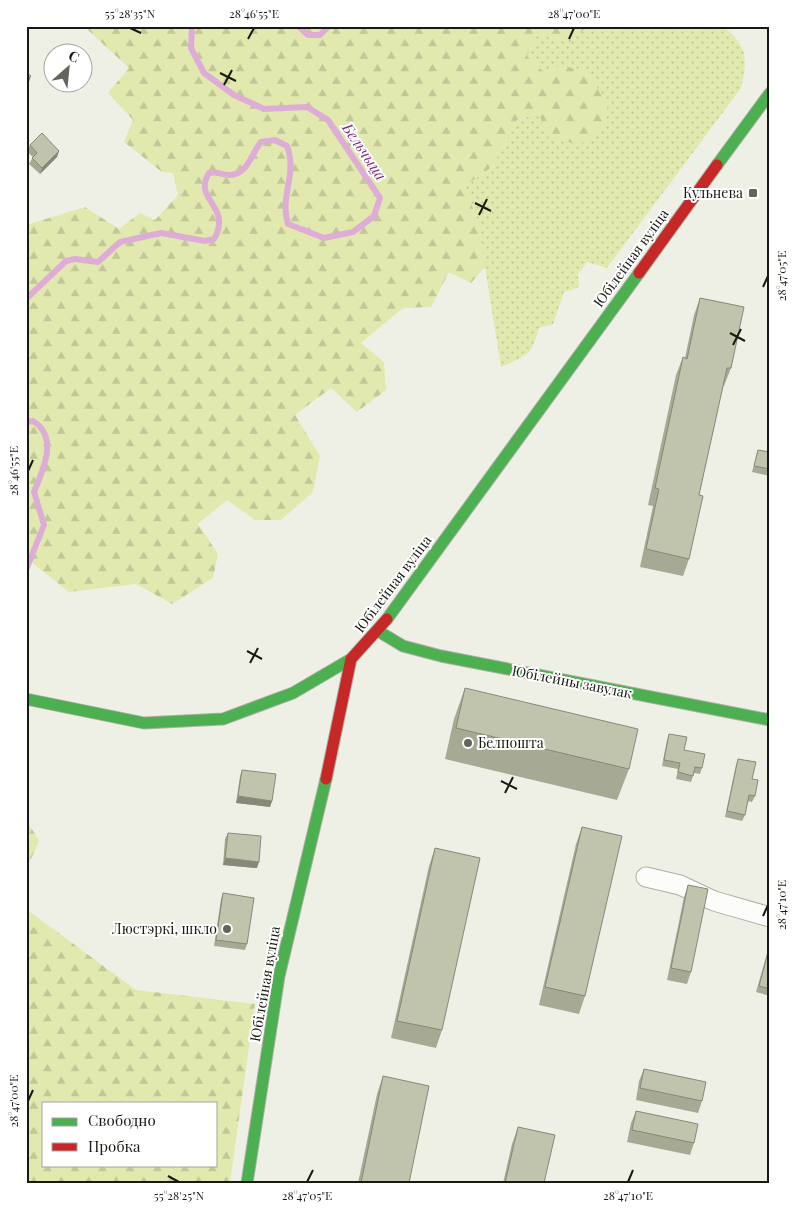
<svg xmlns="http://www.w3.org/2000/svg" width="796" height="1209" viewBox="0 0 796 1209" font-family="'Playfair Display',serif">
  <defs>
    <pattern id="grass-dots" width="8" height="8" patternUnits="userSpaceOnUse" patternTransform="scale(1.25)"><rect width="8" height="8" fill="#e2e9af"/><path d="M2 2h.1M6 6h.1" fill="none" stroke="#c1c796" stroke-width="1.8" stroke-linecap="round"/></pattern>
    <pattern id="forest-firs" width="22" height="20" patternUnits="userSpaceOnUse" patternTransform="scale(1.25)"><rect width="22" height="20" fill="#e2e9af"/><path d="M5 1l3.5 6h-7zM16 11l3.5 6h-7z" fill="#c1c796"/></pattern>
  </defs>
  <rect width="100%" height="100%" fill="#eef0e5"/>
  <path fill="url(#grass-dots)" d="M588 26H723C748 47 748 58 741 88L607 268 587 262 578 274 579 287 564 292 553 324 539 328C531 357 527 355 501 367L478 223 465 186 493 166 517 120 539 113 561 66 545 73 527 56 537 34 570 42Z"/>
  <g fill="url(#forest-firs)" fill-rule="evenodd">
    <polygon points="91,26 588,26 570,42 537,34 527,56 545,73 561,66 588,71 609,110 600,132 578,145 546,135 539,113 517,120 493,166 465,186 478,223 486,266 471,283 449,272 431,307 403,308 361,343 384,362 386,390 357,412 331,388 295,415 320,456 313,492 281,520 255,520 227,500 198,524 218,554 213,578 172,604 136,584 69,592 26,558 26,225 85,207 119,229 140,213 155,220 178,195 173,173 162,172 124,142 133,120 108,93 129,68 88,30"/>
    <polygon points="26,819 39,841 26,870"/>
    <path d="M26 909 136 990 255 1004 230 1183H26ZM44 1103H216V1165H44Z"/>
  </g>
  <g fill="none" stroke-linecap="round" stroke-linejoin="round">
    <g stroke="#dfacd8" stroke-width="6">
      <polyline points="298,26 308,35 320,35 329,26"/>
      <path d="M26 299 66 261 75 259 98 262 120 242 161 233 205 241 214 239C233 206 192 200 209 173 218 171 221 175 229 175 248 175 251 154 261 142L275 140 287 146C298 175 279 195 288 224L324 238 353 232 374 216 380 198 328 120 307 107 264 109 234 95 204 73 191 48 192 26"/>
      <path d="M26 422 33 421C59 437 43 470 34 492L44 525 26 570"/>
    </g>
    <defs>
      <polyline id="street" points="646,877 680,885 714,901 770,917"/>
      <g id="fast">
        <polyline points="717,165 770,93"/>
        <polyline points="387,619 639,273"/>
        <polyline points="378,631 403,646 441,656 770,720"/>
        <polyline points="26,699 144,723 223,719 293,693 351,659"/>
        <polyline points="247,1183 279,976 326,779"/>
      </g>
      <g id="jam">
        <polyline points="639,273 717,165"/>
        <polyline points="326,779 351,659 387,619"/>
      </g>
    </defs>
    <use href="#street" stroke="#adafa6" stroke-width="21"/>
    <use href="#fast" stroke="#adafa6" stroke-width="13"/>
    <use href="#jam" stroke="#adafa6" stroke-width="13"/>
    <use href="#street" stroke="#fcfdfb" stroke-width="19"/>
    <use href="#fast" stroke="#4caf50" stroke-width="11"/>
    <use href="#jam" stroke="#c62828" stroke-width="11"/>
  </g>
  <g fill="#a6a994">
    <polygon points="30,145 59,151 57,157 40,174 29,164 33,157 27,152"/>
    <polygon points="700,298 731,368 724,386 723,386 699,495 689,559 683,576 640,567 653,506 648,505 676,375 683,357 685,358 694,315"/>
    <polygon points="758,450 770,452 770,476 752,472"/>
    <polygon points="465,688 629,769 617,800 445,759 454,719"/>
    <polygon points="669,734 702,768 700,774 694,773 691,782 676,779 678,769 662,766 667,740"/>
    <polygon points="738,759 752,779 755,796 752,802 747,801 745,815 742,821 725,817 736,765"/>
    <polygon points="242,770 272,801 270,807 236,803 240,776"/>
    <polygon points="582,827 585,996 579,1014 539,1005 576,844"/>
    <polygon points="228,833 257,868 223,865 225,839"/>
    <polygon points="435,848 442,1030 436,1048 391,1038 429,866"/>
    <polygon points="688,885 691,972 687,984 667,980 684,897"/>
    <polygon points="223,893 247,944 245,950 214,946 221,899"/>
    <polygon points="770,943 770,996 756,992"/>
    <polygon points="644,1069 702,1101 698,1113 636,1100 639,1081"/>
    <polygon points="383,1076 409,1183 358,1183 377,1094"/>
    <polygon points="636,1111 694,1143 690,1155 627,1142 631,1123"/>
    <polygon points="518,1127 544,1183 503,1183 512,1144"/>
  </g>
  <g fill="#878978">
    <polygon points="31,76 29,82 26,85 26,81"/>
    <polygon points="59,151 57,157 40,174 42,168"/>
    <polygon points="238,796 272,801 270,807 236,803"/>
    <polygon points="225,858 259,862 257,868 223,865"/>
  </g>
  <g fill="#c1c4ac" stroke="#878978">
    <polygon points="26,72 31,76 26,81"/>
    <polygon points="42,133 59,151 42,168 32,158 37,153 30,145"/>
    <polygon points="700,298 744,307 731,368 727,368 699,495 703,496 689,559 646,549 659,489 655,488 683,357 687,359"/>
    <polygon points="758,450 770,452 770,469 754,466"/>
    <polygon points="465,688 638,729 629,769 456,728"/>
    <polygon points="669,734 687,737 684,750 705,754 702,768 695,767 693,776 678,772 680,763 664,760"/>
    <polygon points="738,759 756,762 752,779 758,780 755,796 749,795 745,815 727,811"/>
    <polygon points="242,770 276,774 272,801 238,796"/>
    <polygon points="582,827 622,836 585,996 545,987"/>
    <polygon points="228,833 261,836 259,862 225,858"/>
    <polygon points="435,848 480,858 442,1030 397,1021"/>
    <polygon points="688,885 708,889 691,972 671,968"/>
    <polygon points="223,893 254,898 247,944 216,940"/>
    <polygon points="770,945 770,989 759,986"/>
    <polygon points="644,1069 706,1082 702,1101 640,1088"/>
    <polygon points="383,1076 429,1086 409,1183 361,1183"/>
    <polygon points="636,1111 698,1124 694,1143 632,1130"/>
    <polygon points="518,1127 555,1135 544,1183 505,1183"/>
  </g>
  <path fill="none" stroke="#181912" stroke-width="2" d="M130 28 141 33M248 39 254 28M569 39 574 28M220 73 236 81M224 85 232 70M475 203 491 211M479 215 487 199M763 287 768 276M730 333 745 341M733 345 741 329M28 471 33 460M247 651 262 659M250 663 258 648M501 781 517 789M505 793 513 777M763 916 768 905M28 1101 33 1090M168 1176 179 1182M307 1182 313 1170M628 1182 633 1170"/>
  <g fill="#63645c" stroke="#fff" stroke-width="2">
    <rect x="748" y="188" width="10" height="10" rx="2.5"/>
    <circle cx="468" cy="743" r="5"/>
    <circle cx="227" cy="929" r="5"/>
  </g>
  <g text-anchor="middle" stroke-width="4" stroke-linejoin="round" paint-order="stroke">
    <g font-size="14" fill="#181912" stroke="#fff" text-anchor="end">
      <text x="743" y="198">Кульнева</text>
      <text x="478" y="748" text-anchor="start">Белпошта</text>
      <text x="217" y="934">Люстэркі, шкло</text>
    </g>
    <g font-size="14" fill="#181912" stroke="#fff">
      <text transform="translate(631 258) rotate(-54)" y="5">Юбілейная вуліца</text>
      <text transform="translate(393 584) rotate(-53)" y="5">Юбілейная вуліца</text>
      <text transform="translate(572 682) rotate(11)" y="5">Юбілейны завулак</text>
      <text transform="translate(265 984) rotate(-80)" y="5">Юбілейная вуліца</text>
    </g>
    <g font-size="15" font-style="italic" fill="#7f2a7c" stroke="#fff">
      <text transform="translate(364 152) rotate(56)" y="5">Бельчыца</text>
    </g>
  </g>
  <rect width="796" height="1209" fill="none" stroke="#ffffff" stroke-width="55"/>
  <rect x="42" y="1102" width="175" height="65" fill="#ffffff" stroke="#a3a3a0"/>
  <rect x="52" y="1118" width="25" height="8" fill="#4caf50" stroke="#a3a3a0"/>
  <text x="88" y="1126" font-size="15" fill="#181912">Свободно</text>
  <rect x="52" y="1143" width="25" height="8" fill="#c62828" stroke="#a3a3a0"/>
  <text x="88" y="1152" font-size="15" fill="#181912">Пробка</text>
  <g transform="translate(68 68) rotate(27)"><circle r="24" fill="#ffffff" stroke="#a3a3a0"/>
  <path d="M0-4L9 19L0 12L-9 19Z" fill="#63645c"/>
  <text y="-8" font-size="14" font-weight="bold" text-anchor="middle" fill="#181912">С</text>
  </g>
  <rect x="28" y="28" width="740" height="1154" fill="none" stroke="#181912" stroke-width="2"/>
  <g font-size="12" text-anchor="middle" fill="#181912">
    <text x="130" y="18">55°28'35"N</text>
    <text x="254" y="18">28°46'55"E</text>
    <text x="574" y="18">28°47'00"E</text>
    <text transform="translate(782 276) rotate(-90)" y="4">28°47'05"E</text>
    <text transform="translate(14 471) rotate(-90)" y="4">28°46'55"E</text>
    <text transform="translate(782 905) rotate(-90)" y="4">28°47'10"E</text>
    <text transform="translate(14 1101) rotate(-90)" y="4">28°47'00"E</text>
    <text x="179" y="1200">55°28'25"N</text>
    <text x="307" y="1200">28°47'05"E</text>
    <text x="628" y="1200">28°47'10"E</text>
  </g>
</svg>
